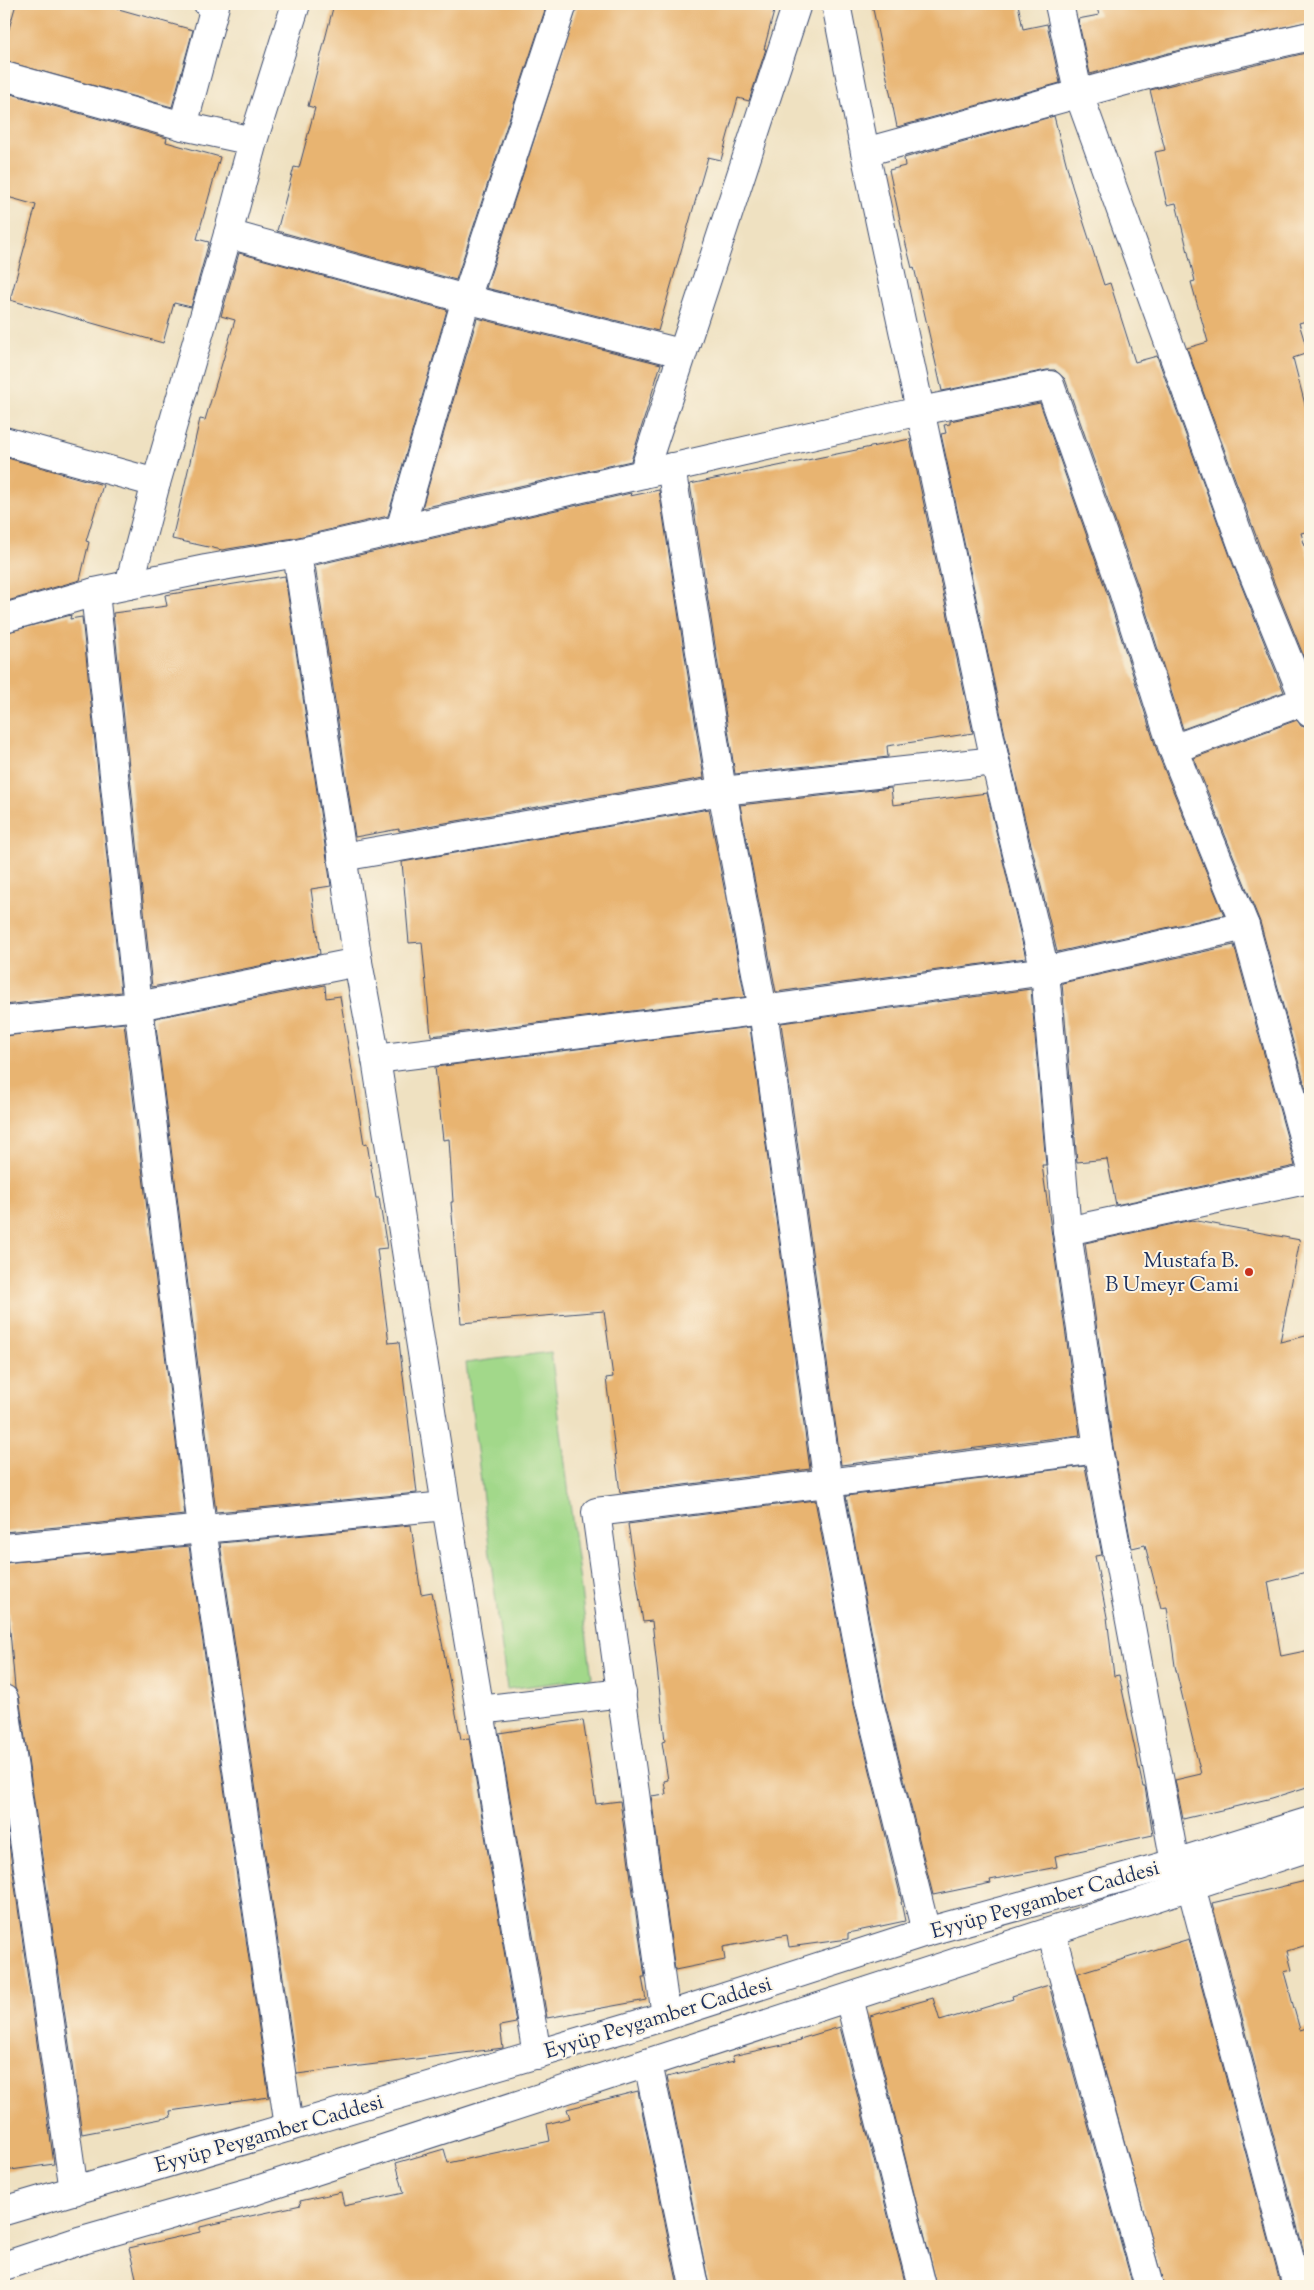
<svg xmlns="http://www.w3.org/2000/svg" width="1314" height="2290" viewBox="0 0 1314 2290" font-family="'Sorts Mill Goudy',serif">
  <rect width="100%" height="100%" fill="#fcf5e5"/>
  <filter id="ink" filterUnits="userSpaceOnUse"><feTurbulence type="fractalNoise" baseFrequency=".02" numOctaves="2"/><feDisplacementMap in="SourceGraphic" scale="10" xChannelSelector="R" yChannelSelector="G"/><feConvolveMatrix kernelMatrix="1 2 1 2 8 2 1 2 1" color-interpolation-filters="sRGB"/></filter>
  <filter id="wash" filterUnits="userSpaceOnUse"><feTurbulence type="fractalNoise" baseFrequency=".0096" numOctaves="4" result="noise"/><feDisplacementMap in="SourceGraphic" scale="20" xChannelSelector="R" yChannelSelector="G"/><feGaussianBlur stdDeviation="1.12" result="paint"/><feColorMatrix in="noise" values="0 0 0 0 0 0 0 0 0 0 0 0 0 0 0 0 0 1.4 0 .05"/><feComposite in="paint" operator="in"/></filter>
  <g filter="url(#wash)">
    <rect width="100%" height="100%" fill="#efe1c1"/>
    <polygon fill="#a2d88a" stroke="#5e8474" points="551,1352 592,1678 507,1689 466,1363"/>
    <g id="blocks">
      <g fill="#e8b471">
        <polygon points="16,4 101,4 193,30 172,107 4,61 4,46"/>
        <polygon points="334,4 547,4 456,280 277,231 294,167 299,168 315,108 308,106"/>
        <polygon points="578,4 776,4 764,49 766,49 749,101 738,98 721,160 708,157 658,331 486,288"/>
        <polygon points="872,4 1018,4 1023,29 1047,24 1060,83 897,127"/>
        <polygon points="1096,4 1310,4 1310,21 1176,51 1090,74 1078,19 1099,15"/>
        <polygon points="1310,52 1310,320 1299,323 1308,353 1293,358 1310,424 1310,531 1301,533 1310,563 1310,672 1263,555 1187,348 1208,342 1191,282 1195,281 1176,203 1167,205 1155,152 1165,150 1150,90"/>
        <polygon points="4,92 167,138 166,142 220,157 197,239 209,242 191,307 174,303 163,343 10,300 36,205 4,196"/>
        <polygon points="1054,116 1072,186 1104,285 1110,283 1135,362 1157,356 1234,567 1284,692 1183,729 1138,586 1065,379 1055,370 1047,370 942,391 914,267 912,268 902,229 889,170 905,166 904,158"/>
        <polygon points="239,253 447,310 388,516 294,538 222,550 172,539 200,419 205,420 235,320 221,316"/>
        <polygon points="477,318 661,364 631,461 422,508"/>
        <polygon points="1040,403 1108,596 1158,754 1224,915 1057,952 1010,758 941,434 946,433 944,425 950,424 950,421"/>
        <polygon points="910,439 973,733 887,746 888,757 735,774 690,484"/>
        <polygon points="4,457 103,485 86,541 89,542 80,580 4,602"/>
        <polygon points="659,490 704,778 399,831 399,829 355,837 315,565 631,493 630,496"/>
        <polygon points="285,576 331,886 311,889 320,954 152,987 113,613 167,606 165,595"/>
        <polygon points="71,615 70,619 82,617 121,992 4,1005 4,633"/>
        <polygon points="1297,720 1301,726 1310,728 1310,1104 1260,922 1194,758"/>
        <polygon points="891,788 893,805 987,793 1026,958 776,992 740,805"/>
        <polygon points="709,809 745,997 431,1036 422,942 409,943 402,862"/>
        <polygon points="1234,945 1295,1166 1116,1205 1107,1159 1077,1162 1062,983"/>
        <polygon points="325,985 326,998 340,996 364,1144 367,1143 376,1198 379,1198 387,1248 377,1249 389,1343 399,1342 417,1493 216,1512 155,1018"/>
        <polygon points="1031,989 1046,1165 1042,1165 1080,1435 841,1465 781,1023"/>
        <polygon points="124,1023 185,1515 4,1532 4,1036"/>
        <polygon points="750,1027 810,1469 620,1493 606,1378 613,1377 604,1311 461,1323 451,1202 453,1202 449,1139 443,1140 435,1067"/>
        <polygon points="1192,1220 1300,1240 1280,1342 1310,1335 1310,1571 1268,1582 1281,1656 1310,1650 1310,1786 1272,1798 1183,1819 1175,1780 1201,1774 1175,1666 1167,1607 1161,1608 1145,1545 1132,1548 1113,1446 1085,1243"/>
        <polygon points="1085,1466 1102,1555 1095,1556 1107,1617 1114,1676 1119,1675 1143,1787 1145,1787 1153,1835 1055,1856 1057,1867 990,1880 991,1883 933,1895 884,1699 846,1496"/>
        <polygon points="815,1500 854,1705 902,1902 901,1902 905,1921 848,1933 848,1939 789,1947 787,1935 723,1947 725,1960 675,1970 651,1796 666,1794 664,1781 668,1780 662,1742 665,1741 652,1621 643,1622 628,1524"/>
        <polygon points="411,1525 421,1594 432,1592 461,1739 469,1738 516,2023 500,2026 503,2048 297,2074 220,1543"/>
        <polygon points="189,1546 269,2097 170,2111 171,2117 82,2134 19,1697 15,1688 4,1563"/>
        <polygon points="583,1720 596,1804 620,1801 645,1977 642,1977 646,2000 547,2018 499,1733"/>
        <polygon points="4,1808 54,2164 4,2171"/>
        <polygon points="1310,1880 1310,1944 1287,1951 1292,1970 1284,1972 1300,2030 1310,2027 1310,2275 1212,1903"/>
        <polygon points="1189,1939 1281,2286 1164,2286 1078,1973"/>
        <polygon points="1049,1985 1133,2286 937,2286 870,2016 933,1998 940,2021 1013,1999 1012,1996"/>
        <polygon points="840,2027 906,2286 709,2286 667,2077 734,2061 732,2056 801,2041 800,2039"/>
        <polygon points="638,2091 678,2286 138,2286 129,2248 200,2232 200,2227 301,2205 300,2201 341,2192 344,2206 404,2193 396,2163 444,2149 448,2163 550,2141 547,2124 570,2118 567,2109"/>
      </g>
    </g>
  </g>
  <g filter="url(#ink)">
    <use href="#blocks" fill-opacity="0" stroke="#3b4a6d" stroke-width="1"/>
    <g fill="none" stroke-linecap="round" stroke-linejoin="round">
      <defs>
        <g id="minor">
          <polyline points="836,4 865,152 995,761 1045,971 1067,1231 1098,1449 1175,1863"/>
          <polyline points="1059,4 1078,92 1248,561 1310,713"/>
          <polyline points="4,76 183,126 253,141"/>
          <polyline points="183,126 215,6 208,4"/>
          <polyline points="865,152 1180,66 1310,36"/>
          <polyline points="228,234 466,299 681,353"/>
          <polyline points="4,441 156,483"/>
          <polyline points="671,467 722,791 763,1010 828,1484 869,1702 926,1932"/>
          <polyline points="643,474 797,4"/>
          <polyline points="400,530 466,299 563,4"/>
          <polyline points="297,553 358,962 376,1059 446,1506 537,2055"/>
          <polyline points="129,585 156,483 228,234 253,141 296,4"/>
          <polyline points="95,592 138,1006 202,1528 289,2127"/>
          <polyline points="4,618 95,592 206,569 297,553 920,411 1050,385 1123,591 1173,749 1245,926 1310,1162"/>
          <polyline points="1173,749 1304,701"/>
          <polyline points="342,857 722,791 995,761"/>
          <polyline points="4,1021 138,1006 358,962"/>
          <polyline points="376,1059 763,1010 1045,971 1245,926"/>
          <polyline points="1067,1231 1310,1179"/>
          <polyline points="4,1548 446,1506"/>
          <polyline points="4,1699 74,2191"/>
          <polyline points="480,1710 622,1693"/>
          <polyline points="1191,1886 1297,2286"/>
          <polyline points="1051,1932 1149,2286"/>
          <polyline points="849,1998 922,2286"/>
          <polyline points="666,2016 596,1512 1098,1449"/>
          <polyline points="648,2063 694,2286"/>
        </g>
        <g id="secondary">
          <polyline points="4,2211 666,2016 926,1932 1175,1863 1310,1821"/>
          <polyline points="4,2266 79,2241 257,2190 1310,1847"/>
        </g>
      </defs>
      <use href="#minor" stroke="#3b4a6d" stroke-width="30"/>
      <use href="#secondary" stroke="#3b4a6d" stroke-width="30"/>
      <use href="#minor" stroke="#fff" stroke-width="28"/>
      <use href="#secondary" stroke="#fff" stroke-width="28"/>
    </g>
  </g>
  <circle fill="#c8321e" stroke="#fcf5e5" stroke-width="2" cx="1249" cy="1272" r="5"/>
  <g text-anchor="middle" stroke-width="4" stroke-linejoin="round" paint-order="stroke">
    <g font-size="21" fill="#1b2f5e" stroke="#fcf5e5" text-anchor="end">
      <text x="1239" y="1267">Mustafa B.<tspan x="1239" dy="24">B Umeyr Cami</tspan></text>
    </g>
    <g font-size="21" fill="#1b2f5e" stroke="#fcf5e5">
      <text transform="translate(1045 1899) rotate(-16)" y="7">Eyyüp Peygamber Caddesi</text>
      <text transform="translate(658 2017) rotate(-17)" y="7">Eyyüp Peygamber Caddesi</text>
      <text transform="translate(269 2133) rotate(-16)" y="7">Eyyüp Peygamber Caddesi</text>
    </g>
  </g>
  <rect width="1314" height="2290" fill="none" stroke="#fcf5e5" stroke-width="20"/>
</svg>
